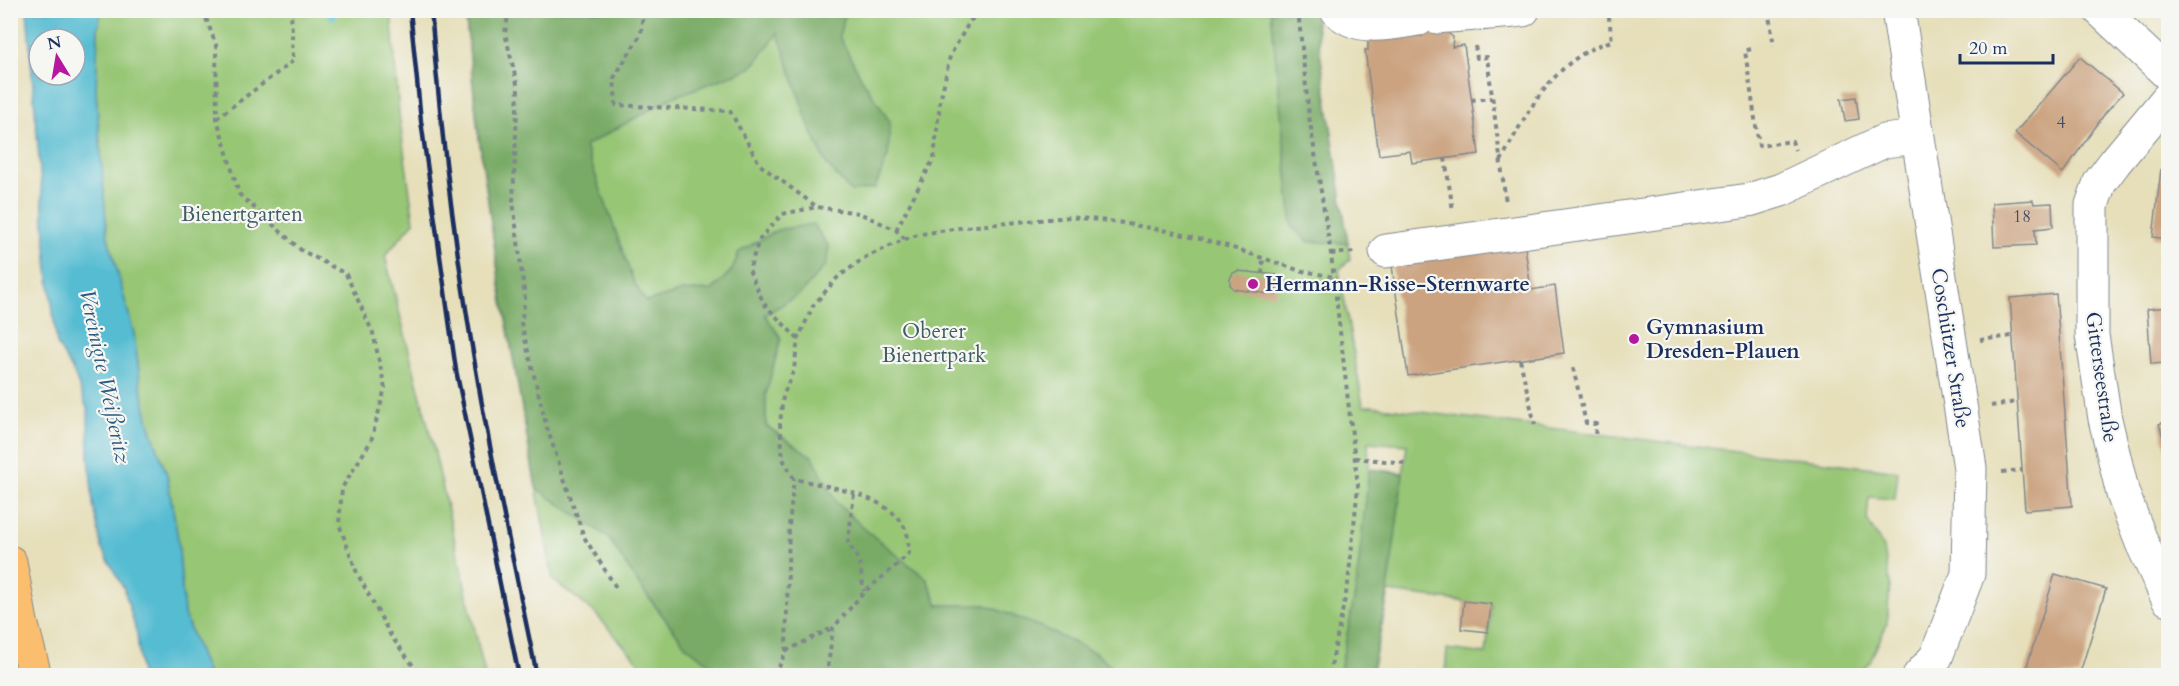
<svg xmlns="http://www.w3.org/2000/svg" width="2179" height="686" viewBox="0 0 2179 686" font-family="Cardo,serif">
  <rect width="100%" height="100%" fill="#f6f6f2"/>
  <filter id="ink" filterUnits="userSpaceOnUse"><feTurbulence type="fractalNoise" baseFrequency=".0167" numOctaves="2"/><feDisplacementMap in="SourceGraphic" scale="12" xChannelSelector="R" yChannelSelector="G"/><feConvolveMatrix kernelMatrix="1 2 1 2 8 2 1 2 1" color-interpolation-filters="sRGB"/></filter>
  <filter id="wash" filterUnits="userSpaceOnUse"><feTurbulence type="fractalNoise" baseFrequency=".008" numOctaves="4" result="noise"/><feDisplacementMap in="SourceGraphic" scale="24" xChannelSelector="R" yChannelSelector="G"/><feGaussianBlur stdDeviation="1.35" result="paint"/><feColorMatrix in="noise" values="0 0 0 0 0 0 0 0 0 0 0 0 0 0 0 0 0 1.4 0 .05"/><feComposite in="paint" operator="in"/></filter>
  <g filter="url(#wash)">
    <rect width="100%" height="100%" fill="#e6dfba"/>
    <g fill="#97c675" stroke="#597a6a" stroke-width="1.5" fill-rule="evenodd">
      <polygon points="101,11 391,11 399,115 414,222 385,256 434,449 485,675 208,675 184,614 178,539 167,475 151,430 141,388 134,334 107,234 96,92 98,27"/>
      <path d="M465 11H1314L1350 259 1339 270 1363 406H1372L1898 471 1895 499 1869 497 1867 519 1884 549 1890 584 1887 624 1870 661 1856 676 1445 675 1447 649 1486 654 1491 605 1389 592 1371 675H650L593 611 553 580 500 285 478 131ZM1368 442 1407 445 1403 473 1369 469Z"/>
    </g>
    <g fill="#79ab66" stroke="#4a6d62" stroke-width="1.5">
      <polygon points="465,11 846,11 839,36 862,79 890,122 888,156 875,188 851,192 827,165 809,126 778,33 751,68 673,97 585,146 634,283 646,302 683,291 712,290 732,270 739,252 777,230 813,224 829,247 826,265 801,293 765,315 781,338 766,394 766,426 813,457 837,503 866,530 927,579 938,605 986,605 1041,627 1097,654 1121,675 725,675 686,646 642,589 608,537 536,488 500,285 478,131"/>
      <polygon points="1271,11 1314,11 1348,243 1309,242 1292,227"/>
      <polygon points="1369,469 1403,474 1388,592 1371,675 1339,675 1356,589"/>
    </g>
    <path fill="#54bcd1" stroke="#387698" stroke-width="1.5" fill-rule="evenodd" d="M27 11H101L98 27 96 92 107 234 134 334 141 388 151 430 167 475 178 539 184 614 208 675H141L137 634 124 589 102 549 93 504 89 457 88 411 74 373 57 344 48 271ZM39 39H75V75H39Z"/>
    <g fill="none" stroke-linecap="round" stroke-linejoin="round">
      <polyline stroke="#54bcd1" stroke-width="9" points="332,10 332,15"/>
    </g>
    <g id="blocks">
      <g fill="#cba380">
        <polygon points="1418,10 1453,37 1452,47 1464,45 1479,154 1412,163 1410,151 1379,155 1365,50 1368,50 1368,37 1422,36"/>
        <polygon points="2080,57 2123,93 2106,112 2063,173 2015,133"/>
        <polygon points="1856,97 1859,119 1845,121 1841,99"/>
        <polygon points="2161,169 2168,170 2168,239 2153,237"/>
        <polygon points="2033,200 2034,204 2052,203 2053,227 2035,229 2036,245 1994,247 1992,203"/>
        <polygon points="1524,240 1531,290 1555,286 1564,353 1408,376 1391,259"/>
        <polygon points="1238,271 1277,275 1276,295 1234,289 1230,285 1230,279 1233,273"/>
        <polygon points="2056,294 2072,506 2025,510 2010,298"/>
        <polygon points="2168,307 2168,363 2151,364 2147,309"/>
        <polygon points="2168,421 2168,453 2159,424"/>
        <polygon points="2055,574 2106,589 2079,676 2024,676"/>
        <polygon points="1464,601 1491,604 1488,632 1461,629"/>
      </g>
    </g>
  </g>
  <g filter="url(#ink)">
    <use href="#blocks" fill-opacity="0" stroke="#80878c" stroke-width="1.5"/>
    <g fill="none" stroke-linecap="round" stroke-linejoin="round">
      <defs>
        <g id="minor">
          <path d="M1337 10C1358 32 1392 23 1419 19"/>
          <polyline points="1898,10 1970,468 1968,574 1936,657 1919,676"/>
          <polyline points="2100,10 2168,74"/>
          <path d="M1437 17C1466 14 1494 14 1523 10"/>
          <polyline points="2168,98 2115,162 2100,182 2092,205 2092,335 2105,419 2123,494 2142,543 2168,599"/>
          <polyline points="1386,251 1749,200 1781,190 1884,141 1917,137"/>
        </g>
        <polyline id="major" points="10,562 21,622 35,676"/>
      </defs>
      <use href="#minor" stroke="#80878c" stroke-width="35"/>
      <use href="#major" stroke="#80878c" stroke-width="35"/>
      <g stroke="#80878c" stroke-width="4" stroke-dasharray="4.5 4.5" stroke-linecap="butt">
        <polyline points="203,10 216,45 217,119 239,194 301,250 346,274 373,333 385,388 371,441 342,488 339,524 357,573 391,636 421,676"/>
        <polyline points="509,10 505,33 518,88 513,201 525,299 521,323 547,428 584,537 617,589"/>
        <polyline points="643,10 641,34 614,78 616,105 730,111 760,165 817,207"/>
        <polyline points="1298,10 1309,116 1331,254 1358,486 1348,584 1329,676"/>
        <polyline points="1768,10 1774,46"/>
        <polyline points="1475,46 1477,58 1487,57 1506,203"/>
        <polyline points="1751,49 1745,51 1759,146 1792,141 1795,150"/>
        <polyline points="1471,100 1492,98"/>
        <polyline points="217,118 293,61 291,10"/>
        <polyline points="1445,158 1453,211"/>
        <path d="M1501 161C1526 113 1556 56 1612 41L1608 10"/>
        <polyline points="896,230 934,158 940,102 950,56 970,21 982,10"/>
        <polyline points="1331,254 1355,252"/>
        <polyline points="1262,274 1263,257"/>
        <polyline points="798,339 764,304 749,270 759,240 782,214 817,207 859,213 896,230 905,239"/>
        <polyline points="1980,340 2012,336"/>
        <polyline points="1520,360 1535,425"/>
        <polyline points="1573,368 1586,423 1596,424 1595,437"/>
        <polyline points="1991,406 2017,402"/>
        <polyline points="1355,458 1405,463"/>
        <polyline points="2002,472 2022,470"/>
        <polyline points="854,494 848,542 859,561 864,591"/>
        <polyline points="786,651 832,628"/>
        <polyline points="775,676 786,651 789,526 794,479"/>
        <path d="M829 676 828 666 833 628 864 592 898 564 909 553C908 547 909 540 907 534 897 496 826 486 794 479L783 459 780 424 783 396 794 369 798 339 813 306 837 278 864 258 905 239 921 234 966 227 1070 217 1117 222 1167 231 1224 245 1298 270 1334 277"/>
      </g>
      <use href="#minor" stroke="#fff" stroke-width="33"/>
      <use href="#major" stroke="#fbbe6e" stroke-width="33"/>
      <g stroke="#1b2f5e" stroke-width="4.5">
        <polyline points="410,10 421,121 456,370 519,676"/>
        <path d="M431 10C441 141 458 270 481 399 498 491 518 583 537 676"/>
      </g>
    </g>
  </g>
  <g fill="#b5179e" stroke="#f6f6f2" stroke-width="2">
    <circle cx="1253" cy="284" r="6"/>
    <circle cx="1634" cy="339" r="6"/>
  </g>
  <g text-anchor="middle" stroke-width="4.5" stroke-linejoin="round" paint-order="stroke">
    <g font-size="18" fill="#474c66">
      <text x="2061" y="128">4</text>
      <text x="2022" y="222">18</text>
    </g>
    <g font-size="21" fill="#405c65" stroke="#f6f6f2">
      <text x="242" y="221">Bienertgarten</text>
      <text x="934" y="338">Oberer<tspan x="934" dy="24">Bienertpark</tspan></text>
    </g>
    <g font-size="21" font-weight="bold" fill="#1b2f5e" stroke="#f6f6f2" text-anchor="start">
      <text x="1265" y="291">Hermann-Risse-Sternwarte</text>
      <text x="1646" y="334">Gymnasium<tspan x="1646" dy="24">Dresden-Plauen</tspan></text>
    </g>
    <g font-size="21" fill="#1b2f5e" stroke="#f6f6f2">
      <text transform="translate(1951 348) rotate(81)" y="7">Coschützer Straße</text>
      <text transform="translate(2102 377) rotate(82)" y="7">Gitterseestraße</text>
    </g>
    <g font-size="22" font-style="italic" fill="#2c5980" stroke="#f6f6f2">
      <text transform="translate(106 376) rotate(78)" y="8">Vereinigte Weißeritz</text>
    </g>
  </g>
  <rect width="2179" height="686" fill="none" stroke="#f6f6f2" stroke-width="36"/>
  <g transform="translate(57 57) rotate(349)"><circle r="28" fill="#f6f6f2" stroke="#9ea6b7" stroke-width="1.5"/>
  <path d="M0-4.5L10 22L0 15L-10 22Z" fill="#b5179e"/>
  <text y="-9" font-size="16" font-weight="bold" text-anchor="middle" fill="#1b2f5e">N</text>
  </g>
  <path d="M1960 54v9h93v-9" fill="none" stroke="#1b2f5e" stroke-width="3"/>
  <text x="1969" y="54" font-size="18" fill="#1b2f5e" stroke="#f6f6f2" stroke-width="4.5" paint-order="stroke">20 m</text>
</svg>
